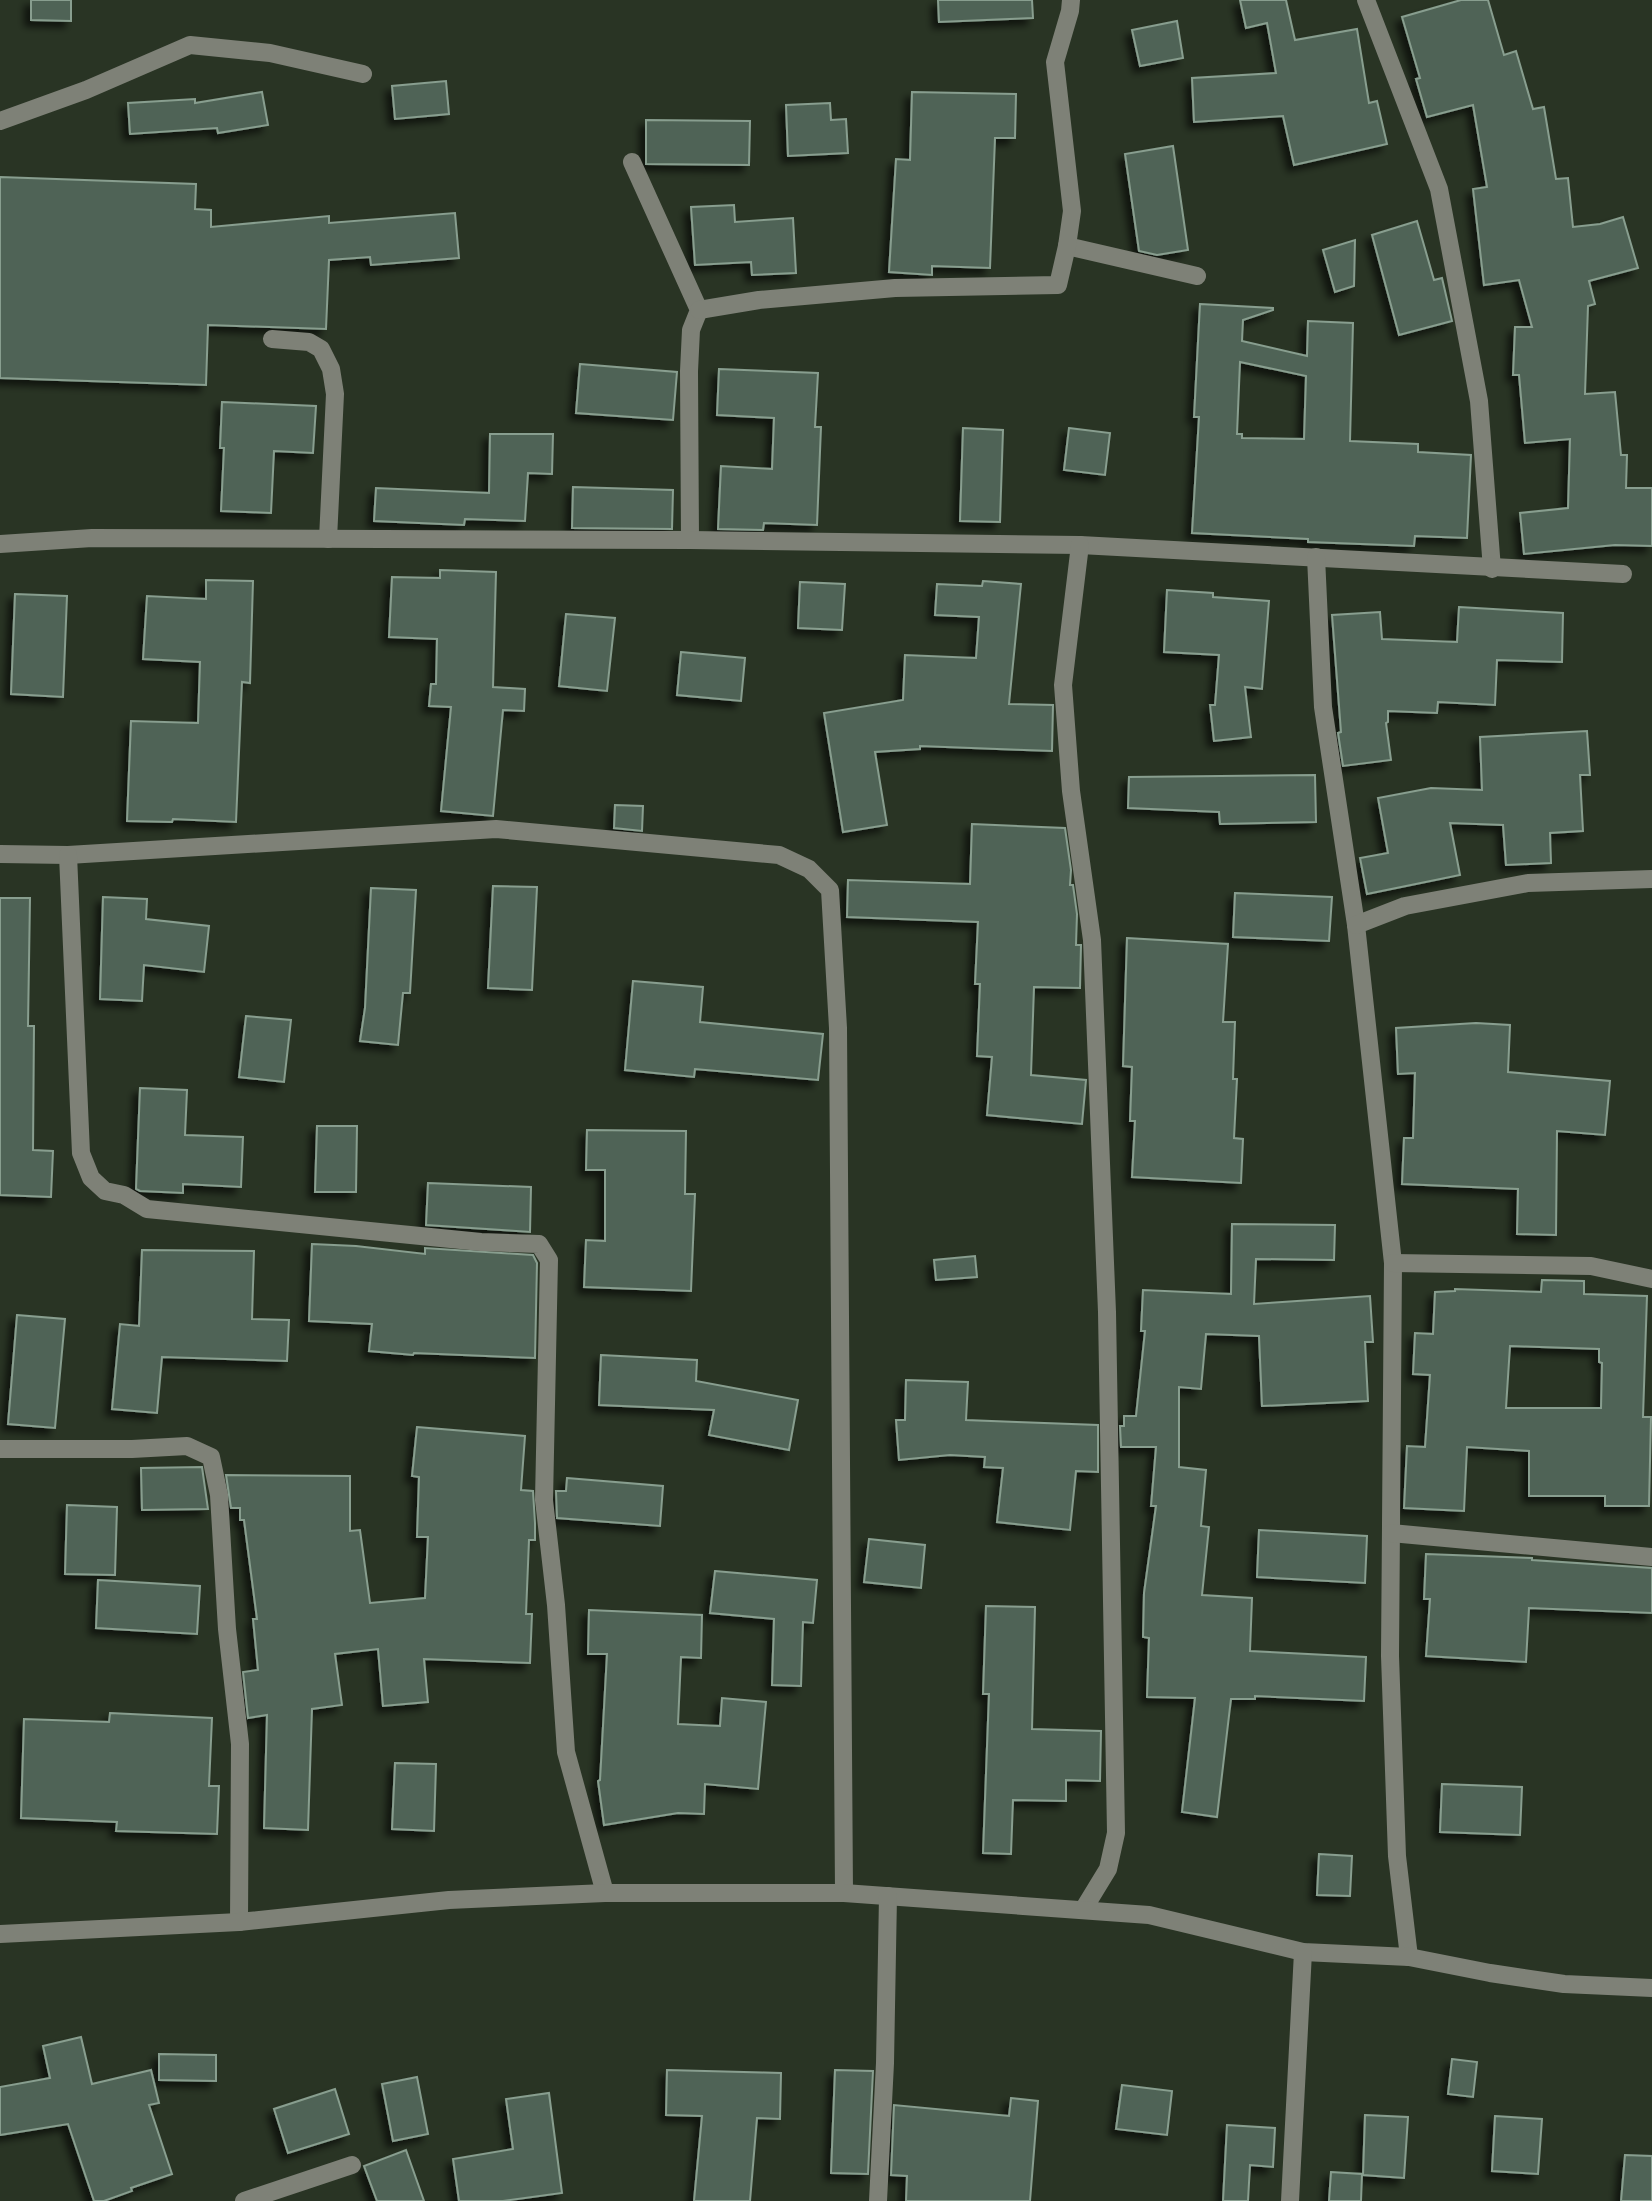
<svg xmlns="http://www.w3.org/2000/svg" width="1652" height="2201" viewBox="0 0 1652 2201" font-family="Roboto,sans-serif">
  <defs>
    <filter id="shadow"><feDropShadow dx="-6" dy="6" stdDeviation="3.5" flood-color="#0009"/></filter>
  </defs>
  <rect width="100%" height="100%" fill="#293424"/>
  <g fill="#506456" stroke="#889e8f" stroke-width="2" fill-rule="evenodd" filter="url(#shadow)">
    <polygon points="31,0 71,0 71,21 31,20"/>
    <polygon points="938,0 1032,0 1033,18 939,22"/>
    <polygon points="1240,0 1286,0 1295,40 1357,29 1369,103 1377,101 1387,144 1294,165 1283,116 1194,122 1192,78 1276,73 1267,23 1246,28"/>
    <polygon points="1461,0 1488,0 1504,55 1516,51 1533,109 1544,107 1556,179 1568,178 1573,227 1600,224 1623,217 1638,268 1589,281 1595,304 1588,306 1585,394 1615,392 1621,455 1627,455 1626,488 1652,488 1652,546 1615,545 1524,554 1520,513 1568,508 1570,439 1525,443 1519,375 1513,375 1515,327 1532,327 1519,280 1484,285 1473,189 1487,187 1473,105 1427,117 1416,79 1420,78 1402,17"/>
    <polygon points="1177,21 1183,58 1140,66 1132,30"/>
    <polygon points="446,81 449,114 395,119 392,86"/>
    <polygon points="262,92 268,125 218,133 217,128 130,134 128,103 195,99 195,103"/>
    <polygon points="912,92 1016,94 1015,138 995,138 990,268 932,266 932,275 889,272 896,159 910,160"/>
    <polygon points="830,103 831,120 846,119 848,153 788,156 786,105"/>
    <polygon points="646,120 750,121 749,165 646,164"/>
    <polygon points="1173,146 1188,250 1157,255 1139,251 1125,154"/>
    <polygon points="0,177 196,184 195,209 211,210 211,227 329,216 329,223 455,213 459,258 371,265 370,257 329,260 326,329 208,325 206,385 0,378"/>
    <polygon points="734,205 735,222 793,218 796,273 752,275 751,262 695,265 691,207"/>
    <polygon points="1417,221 1434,280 1442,278 1452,321 1399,335 1372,235"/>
    <polygon points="1355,240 1354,286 1335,292 1323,250"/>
    <path d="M1200 304 1273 308V310L1243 320 1242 341 1307 356 1308 321 1353 323 1350 441 1418 444V452L1471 455 1467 538 1415 536 1414 546 1308 542V539L1192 533 1199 417H1194ZM1240 362 1306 376 1304 439 1242 438V434H1237Z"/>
    <polygon points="580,364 677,372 673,420 576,413"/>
    <polygon points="719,369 818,373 815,427 821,427 817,525 764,523 763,530 718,529 721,466 772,469 774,418 717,415"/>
    <polygon points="222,402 316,406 313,453 274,451 271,513 221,511 224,448 220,448"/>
    <polygon points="963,428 1003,430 1000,522 960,521"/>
    <polygon points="1069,428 1110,433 1105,475 1064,470"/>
    <polygon points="490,434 553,434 552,474 528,473 525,521 465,519 464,525 374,521 376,488 489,493"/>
    <polygon points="573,487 673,490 672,529 572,528"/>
    <polygon points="440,570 496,572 493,687 525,689 524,711 503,710 493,816 441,811 451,707 429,706 431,684 436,684 437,639 389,637 392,577 440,578"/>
    <polygon points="206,580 253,581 250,683 242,682 236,822 173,819 172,822 127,821 131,721 198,723 200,662 143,659 147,596 206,599"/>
    <polygon points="983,581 1021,584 1009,704 1053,705 1052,751 920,746 920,749 875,752 887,825 843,832 824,713 903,700 905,655 976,658 979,617 935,615 937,584 982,586"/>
    <polygon points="800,582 845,584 842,630 798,628"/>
    <polygon points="1167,590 1213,593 1213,597 1269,601 1262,689 1245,687 1251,737 1214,741 1210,705 1215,705 1219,655 1164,652"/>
    <polygon points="15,594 67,596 63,697 11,694"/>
    <polygon points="1459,607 1563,613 1562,662 1497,660 1495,705 1438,702 1437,713 1388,711 1388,722 1386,723 1391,760 1343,766 1338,733 1341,732 1332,615 1380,612 1382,639 1457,642"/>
    <polygon points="566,614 615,618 607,691 559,686"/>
    <polygon points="681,652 745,658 741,701 677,695"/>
    <polygon points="1587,731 1590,775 1580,775 1583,831 1550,833 1551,863 1506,865 1503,825 1450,823 1460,875 1367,894 1360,858 1388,853 1378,798 1431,788 1482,790 1480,737"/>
    <polygon points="1315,775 1316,822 1220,824 1219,812 1128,808 1129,777"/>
    <polygon points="615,805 643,806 642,831 614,828"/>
    <polygon points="972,824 1065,828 1071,870 1070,885 1073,885 1077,914 1076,945 1081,945 1080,988 1034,987 1031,1075 1086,1080 1082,1124 987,1115 992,1057 977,1056 980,984 975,984 978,922 847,917 848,880 970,884"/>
    <polygon points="493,886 537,887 532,990 488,988"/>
    <polygon points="371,888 416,890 410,993 403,993 398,1045 360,1041 365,1008"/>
    <polygon points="1235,893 1332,897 1329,941 1233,937"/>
    <polygon points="103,897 147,899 146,919 209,926 204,972 144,965 142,1001 100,999"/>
    <polygon points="0,898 30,898 28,1026 34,1026 33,1150 53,1151 51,1197 0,1195"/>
    <polygon points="1127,938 1228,944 1223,1022 1235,1022 1233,1079 1237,1079 1234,1138 1243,1139 1241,1183 1132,1177 1135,1121 1130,1121 1132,1067 1123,1066"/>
    <polygon points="633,981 703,987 700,1022 823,1034 818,1080 695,1069 694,1077 625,1070"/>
    <polygon points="246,1016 291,1020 284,1082 239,1077"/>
    <polygon points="1476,1023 1510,1025 1508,1072 1610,1081 1605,1135 1557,1131 1556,1235 1517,1234 1518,1189 1402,1184 1404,1138 1413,1138 1415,1073 1398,1074 1396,1028"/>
    <polygon points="140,1088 187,1090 185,1135 243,1137 241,1187 183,1184 183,1193 140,1191 136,1189"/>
    <polygon points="317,1126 357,1126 356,1192 315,1192"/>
    <polygon points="587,1130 686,1131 685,1194 695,1194 691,1291 584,1287 586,1240 605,1241 605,1170 586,1170"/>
    <polygon points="428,1183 531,1187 530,1232 426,1225"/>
    <polygon points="1232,1224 1335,1225 1334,1260 1256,1259 1254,1304 1370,1296 1373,1342 1365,1342 1368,1401 1262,1406 1259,1336 1206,1334 1201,1389 1179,1387 1179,1467 1206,1470 1201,1526 1209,1527 1202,1595 1252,1598 1250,1651 1366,1657 1364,1701 1255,1696 1255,1699 1231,1699 1217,1817 1182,1812 1195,1698 1147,1697 1149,1638 1143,1637 1144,1593 1156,1506 1151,1506 1156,1447 1121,1447 1120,1426 1124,1426 1124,1416 1136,1416 1145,1331 1141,1331 1143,1290 1231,1294"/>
    <polygon points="312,1244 356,1246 425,1254 425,1248 533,1255 537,1263 535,1358 414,1353 413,1355 369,1351 372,1324 309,1321"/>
    <polygon points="142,1250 254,1251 252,1319 289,1320 287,1361 162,1357 157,1413 112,1409 120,1324 139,1326"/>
    <polygon points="975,1256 977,1277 936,1280 934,1260"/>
    <path d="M1542 1280 1584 1281V1294L1647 1296 1643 1417H1651L1649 1506H1605V1496H1529V1451L1467 1447 1464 1511 1404 1508 1407 1446 1425 1447 1430 1375 1413 1374 1415 1333 1433 1334 1435 1292 1455 1291V1289L1541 1292ZM1510 1346 1599 1349V1362L1602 1363 1601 1408H1506Z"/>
    <polygon points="17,1315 65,1319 55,1428 8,1424"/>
    <polygon points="601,1355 697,1360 696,1381 798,1400 789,1450 709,1435 714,1410 599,1405"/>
    <polygon points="906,1380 968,1382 966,1420 1098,1425 1098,1472 1076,1471 1070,1530 997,1522 1003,1468 984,1467 985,1457 950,1455 899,1460 896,1420 905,1420"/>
    <polygon points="417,1427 525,1436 521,1490 533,1491 535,1523 535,1540 529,1540 526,1614 532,1614 530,1663 424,1659 428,1702 383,1706 378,1649 335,1654 342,1705 312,1709 308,1830 264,1828 267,1715 248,1718 243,1672 258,1670 253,1619 257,1619 244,1520 240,1520 240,1508 231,1508 226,1475 350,1476 350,1531 360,1530 370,1603 425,1598 428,1537 417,1537 419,1477 412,1476"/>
    <polygon points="202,1467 208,1509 142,1510 141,1468"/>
    <polygon points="567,1478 663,1486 660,1526 557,1518 556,1491 566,1491"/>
    <polygon points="67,1505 117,1507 115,1575 65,1574"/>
    <polygon points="1259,1530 1367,1536 1365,1583 1257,1577"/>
    <polygon points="869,1539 925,1545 921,1588 864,1582"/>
    <polygon points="1426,1554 1532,1558 1532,1560 1652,1568 1652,1613 1529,1608 1526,1662 1426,1656 1430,1599 1424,1599"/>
    <polygon points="715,1571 817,1580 813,1623 803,1622 801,1686 772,1685 774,1619 710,1613"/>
    <polygon points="98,1580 200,1586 197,1634 96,1628"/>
    <polygon points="986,1606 1035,1607 1032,1729 1101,1731 1100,1781 1066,1780 1066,1801 1013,1800 1011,1854 983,1853 989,1694 983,1694"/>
    <polygon points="589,1610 702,1615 701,1658 681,1657 678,1724 720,1726 722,1698 766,1702 758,1789 705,1784 704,1814 678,1813 604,1825 598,1781 600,1780 607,1654 588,1654"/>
    <polygon points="110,1713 212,1718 209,1786 219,1786 217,1834 116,1831 117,1822 21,1818 24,1719 109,1722"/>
    <polygon points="395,1763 436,1764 434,1831 392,1829"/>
    <polygon points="1442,1784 1522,1787 1520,1835 1440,1832"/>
    <polygon points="1319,1854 1352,1856 1350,1896 1317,1895"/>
    <polygon points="81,2037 92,2084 151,2070 159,2103 149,2105 172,2174 131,2188 132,2191 104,2201 94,2201 68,2124 0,2135 0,2087 50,2078 43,2046"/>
    <polygon points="159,2054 216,2055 216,2081 159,2080"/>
    <polygon points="1452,2059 1477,2062 1473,2097 1448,2094"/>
    <polygon points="667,2070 781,2073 780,2119 757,2118 750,2201 694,2201 702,2116 666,2115"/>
    <polygon points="835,2070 873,2071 868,2174 831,2173"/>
    <polygon points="417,2077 428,2134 393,2141 382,2084"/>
    <polygon points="1122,2085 1172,2091 1167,2135 1116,2129"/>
    <polygon points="335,2089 349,2134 288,2153 274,2109"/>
    <polygon points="549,2093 562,2193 503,2201 459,2201 453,2159 513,2149 506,2099"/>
    <polygon points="1011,2098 1038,2101 1030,2201 906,2201 907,2176 891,2175 894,2105 1009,2116"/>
    <polygon points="1365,2115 1408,2117 1404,2178 1363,2175"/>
    <polygon points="1495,2116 1542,2119 1538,2174 1492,2171"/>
    <polygon points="1227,2125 1275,2128 1273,2167 1250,2165 1248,2201 1223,2201"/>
    <polygon points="406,2150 424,2201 377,2201 364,2166"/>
    <polygon points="1625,2155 1652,2156 1652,2201 1621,2201"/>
    <polygon points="1331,2172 1362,2174 1361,2201 1329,2201"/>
  </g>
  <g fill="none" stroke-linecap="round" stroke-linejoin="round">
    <g stroke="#7e8177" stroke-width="18">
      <polyline points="1366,0 1439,189 1479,401 1492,569"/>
      <polyline points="0,121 86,90 190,45 270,53 363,74"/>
      <polyline points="632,162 699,310 691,330 689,371 690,540"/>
      <polyline points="1067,246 1197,276"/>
      <polyline points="699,310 759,300 895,288 1058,285 1067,246 1072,211 1055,62 1070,11 1071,0"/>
      <polyline points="272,339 309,342 321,349 331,369 335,394 328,539"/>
      <polyline points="0,544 92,538 690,540 1080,545 1623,574"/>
      <polyline points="1080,545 1063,685 1071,791 1092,940 1107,1312 1116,1833 1108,1869 1083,1910"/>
      <polyline points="1316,557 1323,707 1356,925 1393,1263 1390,1656 1397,1856 1409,1957"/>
      <polyline points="0,854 68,855 496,829 779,855 809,869 830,890 838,1028 844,1893"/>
      <polyline points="68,855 81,1153 91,1178 105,1191 124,1195 147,1209 481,1242 539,1244 549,1260 544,1500 556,1605 566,1752 605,1893"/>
      <polyline points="1356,925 1405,906 1528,883 1652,879"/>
      <polyline points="1393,1263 1591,1266 1652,1279"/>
      <polyline points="0,1449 132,1449 187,1446 211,1457 219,1495 227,1629 240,1744 239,1922"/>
      <polyline points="1391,1533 1652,1557"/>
      <polyline points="0,1934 239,1922 449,1900 605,1893 844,1893 1149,1915 1303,1952 1409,1957 1490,1973 1564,1984 1652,1988"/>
      <polyline points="244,2201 352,2165"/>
      <polyline points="878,2201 885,2063 888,1896"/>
      <polyline points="1290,2201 1303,1952"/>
    </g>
  </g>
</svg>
